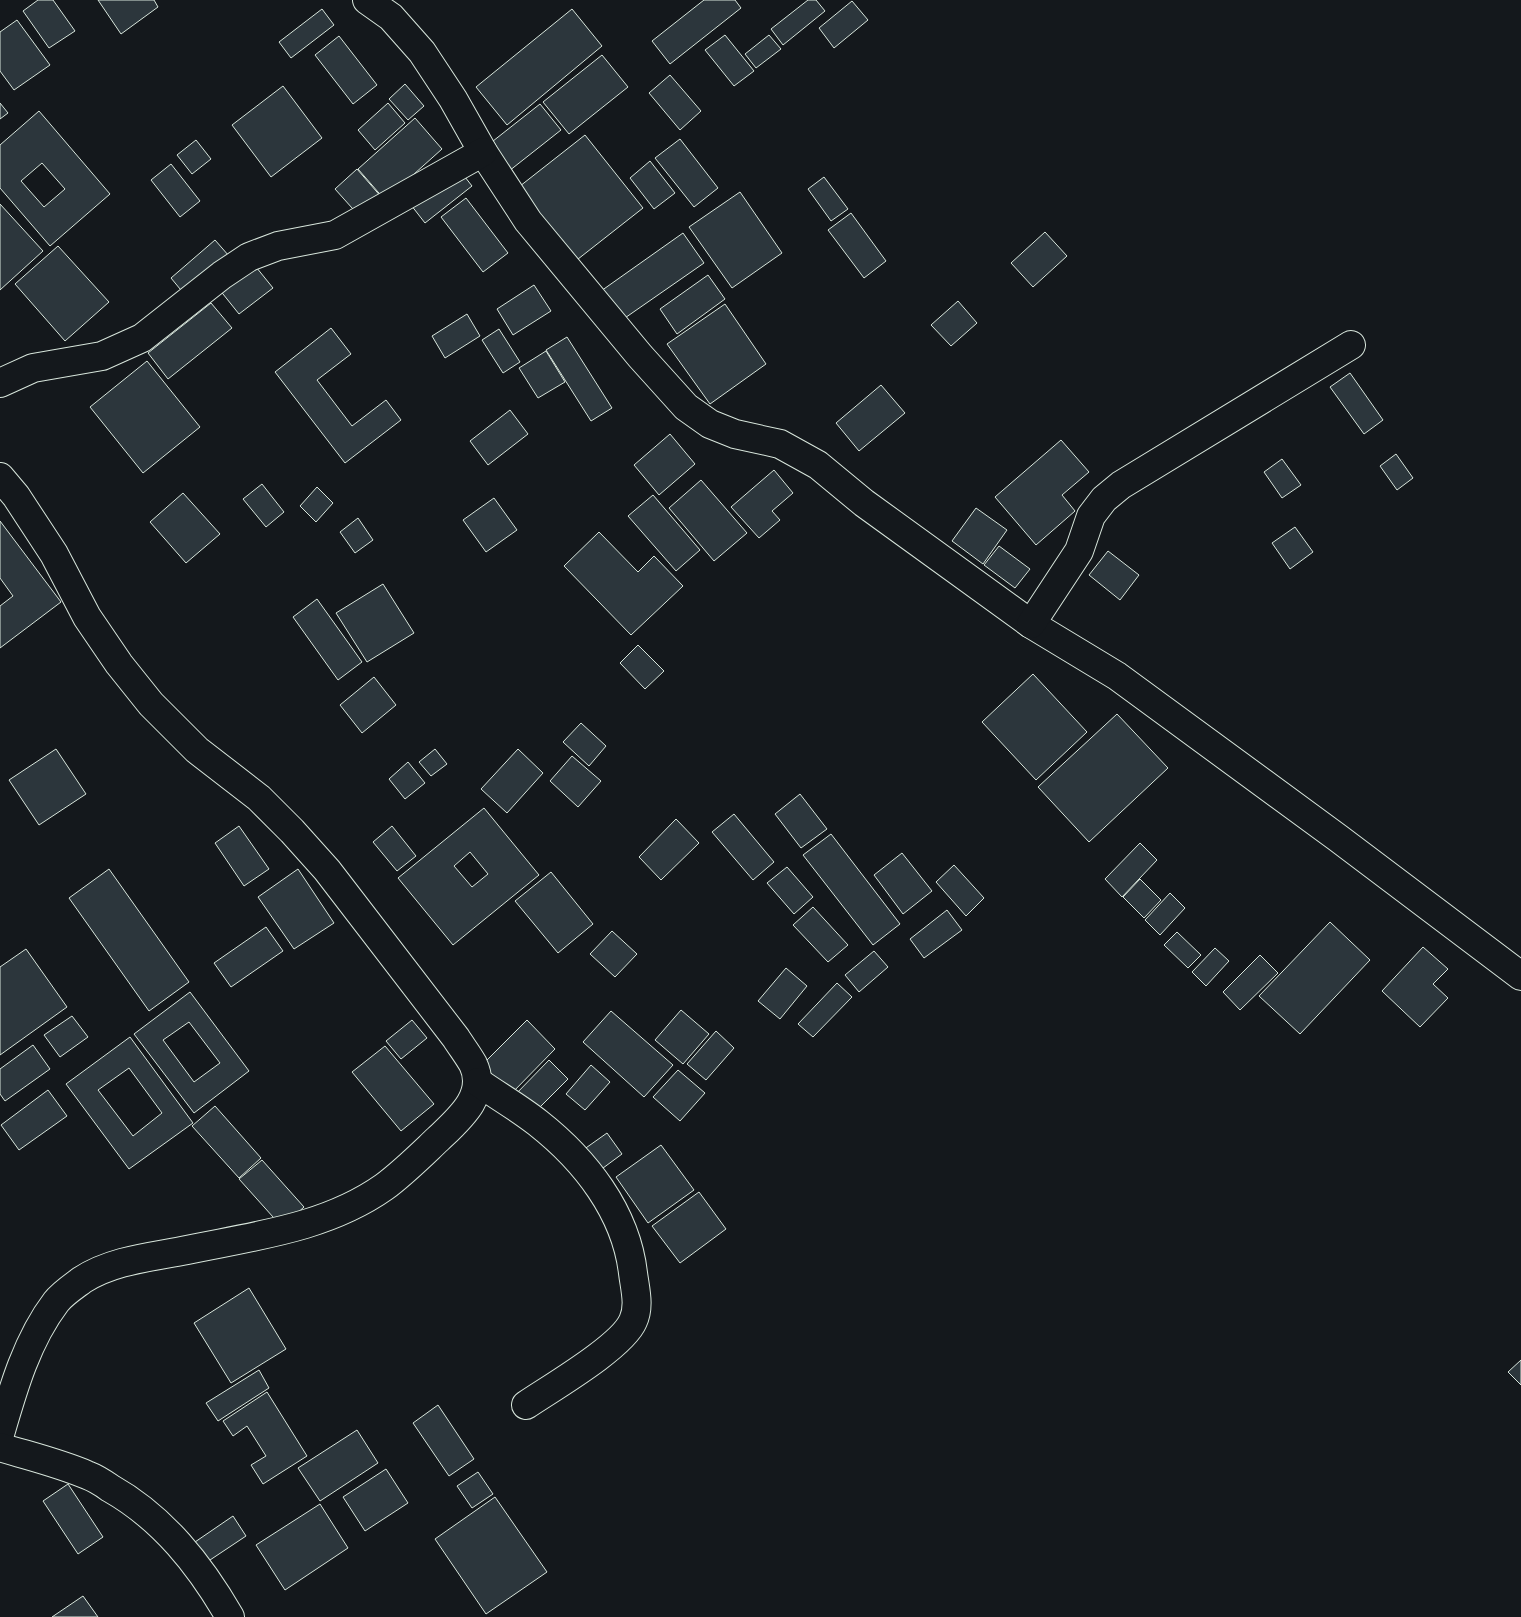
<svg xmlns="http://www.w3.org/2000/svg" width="1521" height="1617" viewBox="0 0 1521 1617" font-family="Overpass,sans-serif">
  <rect width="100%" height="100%" fill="#14181c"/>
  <g fill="#2c363c" stroke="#d8e6dc" fill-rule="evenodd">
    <polygon points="38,0 53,0 75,31 49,48 23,11"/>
    <polygon points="98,0 154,0 158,7 121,34"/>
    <polygon points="704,0 735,0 741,8 670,64 652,41"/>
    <polygon points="808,0 816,0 825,11 783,45 771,29"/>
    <polygon points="852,1 868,20 834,48 819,28"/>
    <polygon points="322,9 334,25 291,58 279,42"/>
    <polygon points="572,9 602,46 507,125 476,87"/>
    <polygon points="17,20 50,65 14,90 0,71 0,32"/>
    <polygon points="725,35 754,71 734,86 705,50"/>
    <polygon points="769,35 781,49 756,68 745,54"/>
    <polygon points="339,36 377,85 353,104 315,55"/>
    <polygon points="602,55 628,87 569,134 543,102"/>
    <polygon points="670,75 701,111 680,130 649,93"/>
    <polygon points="405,84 424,106 408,120 389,99"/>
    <polygon points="283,86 322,138 271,177 232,125"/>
    <polygon points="0,103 8,113 0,119"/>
    <polygon points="388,103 405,123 375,150 358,130"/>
    <polygon points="540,104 561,130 509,171 488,145"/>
    <path d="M39 111 110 194 50 246 0 188V145ZM42 163 65 189 44 207 21 181Z"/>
    <polygon points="415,118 442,149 385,200 358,169"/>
    <polygon points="585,135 643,208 573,263 515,190"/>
    <polygon points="680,139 718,188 694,207 655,158"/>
    <polygon points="196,140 211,159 192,174 177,155"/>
    <polygon points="650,161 675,193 654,209 630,178"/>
    <polygon points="171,164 200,201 180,217 151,180"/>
    <polygon points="458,168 472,186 425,223 411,205"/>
    <polygon points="357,169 383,199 361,218 335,189"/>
    <polygon points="824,177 848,209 831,221 808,189"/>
    <polygon points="740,192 782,253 732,288 689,227"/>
    <polygon points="466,198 508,253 483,272 441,217"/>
    <polygon points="0,204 43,251 0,290"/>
    <polygon points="851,213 886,261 864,278 828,230"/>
    <polygon points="1045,232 1067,256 1033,287 1011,263"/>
    <polygon points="683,233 704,263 622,320 601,291"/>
    <polygon points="215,240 229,256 185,295 171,278"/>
    <polygon points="58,246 109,302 65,341 15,284"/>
    <polygon points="252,262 273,288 239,314 219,289"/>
    <polygon points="708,275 725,299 677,334 660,309"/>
    <polygon points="534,285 551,311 513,335 497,309"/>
    <polygon points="958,301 977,323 951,346 931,325"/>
    <polygon points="211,303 232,328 168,379 148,353"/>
    <polygon points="725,304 766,364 710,404 667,344"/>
    <polygon points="467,314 480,336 445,358 432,336"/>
    <polygon points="331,328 351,354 317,380 352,426 386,400 401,420 345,463 275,372"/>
    <polygon points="499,329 520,362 503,373 482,340"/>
    <polygon points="567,337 612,408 591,421 546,350"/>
    <polygon points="546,351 565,382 538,398 519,368"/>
    <polygon points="147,361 200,427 143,473 90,407"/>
    <polygon points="1350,373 1383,420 1364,434 1330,387"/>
    <polygon points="881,385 905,413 859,451 836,423"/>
    <polygon points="510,410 528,434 488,465 470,441"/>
    <polygon points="670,434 695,464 659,495 634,465"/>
    <polygon points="1061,440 1089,472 1062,495 1075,511 1036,545 995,497"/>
    <polygon points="1396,454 1413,478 1397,490 1380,466"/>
    <polygon points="1282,459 1301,485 1282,498 1264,472"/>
    <polygon points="774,470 793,493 772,511 780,520 759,538 731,507"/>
    <polygon points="701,480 747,533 714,561 669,508"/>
    <polygon points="262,484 284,512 266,527 243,499"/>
    <polygon points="317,487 333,503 316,522 300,506"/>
    <polygon points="183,493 220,534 186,563 150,522"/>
    <polygon points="653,495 700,550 676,571 628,516"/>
    <polygon points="494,498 517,530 486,552 463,520"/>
    <polygon points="976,508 1007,530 983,564 952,541"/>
    <polygon points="358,518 373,540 355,553 340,532"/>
    <polygon points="0,521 61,602 0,648 0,606 13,596 0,578"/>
    <polygon points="1295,527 1313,552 1290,569 1272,543"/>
    <polygon points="599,532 638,572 654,556 683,586 631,635 564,566"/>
    <polygon points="999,546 1030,569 1015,588 984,565"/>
    <polygon points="1108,551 1139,575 1120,600 1089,575"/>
    <polygon points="383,584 414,633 367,662 336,613"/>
    <polygon points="317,599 362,662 338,680 293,617"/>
    <polygon points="638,645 664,671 645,689 620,663"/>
    <polygon points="1033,674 1087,732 1036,780 982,722"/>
    <polygon points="374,677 396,705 362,733 340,705"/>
    <polygon points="1117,714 1168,768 1089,842 1038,787"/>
    <polygon points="581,723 606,746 589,766 563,742"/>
    <polygon points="56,749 86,794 39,825 9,780"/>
    <polygon points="435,749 447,764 431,776 419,762"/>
    <polygon points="518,749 543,773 507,813 481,789"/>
    <polygon points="572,756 601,781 578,807 550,781"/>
    <polygon points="408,762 425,783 405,799 389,779"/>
    <polygon points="800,794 827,829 801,848 775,814"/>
    <path d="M484 808 539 875 453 945 398 878ZM470 852 488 874 472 887 454 866Z"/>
    <polygon points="734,814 774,862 753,880 712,832"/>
    <polygon points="676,819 699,843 661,880 639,857"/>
    <polygon points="239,826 269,869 244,886 215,843"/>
    <polygon points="392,826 416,856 397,871 373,842"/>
    <polygon points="831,834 900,924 873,945 803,855"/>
    <polygon points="1140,843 1157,860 1122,897 1105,879"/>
    <polygon points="902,853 932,891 903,914 874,875"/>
    <polygon points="954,865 984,898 966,916 936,882"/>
    <polygon points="787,867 813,897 794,914 767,883"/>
    <polygon points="109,869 189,982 149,1011 69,898"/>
    <polygon points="298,869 334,923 294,949 258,897"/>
    <polygon points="551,872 593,924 558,953 515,901"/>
    <polygon points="1140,879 1161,900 1144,918 1123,897"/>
    <polygon points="1170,893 1185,908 1160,935 1145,920"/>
    <polygon points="813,907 848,945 828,962 793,925"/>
    <polygon points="947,910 962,930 924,958 910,939"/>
    <polygon points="1330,922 1370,960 1300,1034 1259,996"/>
    <polygon points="266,927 283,951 231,987 214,963"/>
    <polygon points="612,931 637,954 615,977 590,954"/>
    <polygon points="1177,932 1201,955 1188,968 1164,945"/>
    <polygon points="1423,947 1448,969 1433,984 1448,998 1420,1027 1382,991"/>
    <polygon points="1215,948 1229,961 1206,986 1192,972"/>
    <polygon points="26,949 67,1007 0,1055 0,967"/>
    <polygon points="874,951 888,967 859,992 845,975"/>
    <polygon points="1260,955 1278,973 1240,1010 1223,992"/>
    <polygon points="786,968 807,986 780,1019 758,1001"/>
    <polygon points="837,983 852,997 813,1037 798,1024"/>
    <path d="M190 992 249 1071 194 1113 134 1034ZM189 1022 220 1063 194 1082 163 1040Z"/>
    <polygon points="681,1010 709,1034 683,1064 655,1040"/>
    <polygon points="611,1011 673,1065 644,1097 583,1042"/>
    <polygon points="72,1016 88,1037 60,1057 44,1035"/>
    <polygon points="412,1020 427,1038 401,1059 386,1041"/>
    <polygon points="527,1020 555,1049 510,1095 481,1066"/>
    <polygon points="716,1031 734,1048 706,1080 687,1064"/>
    <path d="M130 1037 193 1123 129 1169 66 1084ZM129 1068 162 1113 133 1136 98 1090Z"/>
    <polygon points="33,1045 50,1069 5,1101 0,1094 0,1069"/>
    <polygon points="385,1046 434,1104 401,1131 352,1072"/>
    <polygon points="549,1060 568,1079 531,1116 513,1097"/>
    <polygon points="591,1065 610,1082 585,1110 566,1094"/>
    <polygon points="678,1070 705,1093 680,1121 653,1097"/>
    <polygon points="48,1090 67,1116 19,1150 1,1125"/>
    <polygon points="215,1106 261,1158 239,1178 192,1126"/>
    <polygon points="607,1133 622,1154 599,1171 583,1150"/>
    <polygon points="661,1145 694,1190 648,1223 616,1177"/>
    <polygon points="262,1160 304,1207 282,1227 239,1179"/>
    <polygon points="699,1192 726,1229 680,1263 652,1226"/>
    <polygon points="249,1288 286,1349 231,1383 194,1323"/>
    <polygon points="1521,1360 1521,1385 1508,1372"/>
    <polygon points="259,1370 269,1388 218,1421 206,1403"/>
    <polygon points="267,1392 307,1456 263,1484 251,1465 266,1456 247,1426 233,1436 223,1421"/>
    <polygon points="438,1405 474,1459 449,1476 413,1423"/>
    <polygon points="357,1430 378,1463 320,1501 298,1468"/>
    <polygon points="386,1469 408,1503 365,1531 343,1497"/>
    <polygon points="478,1472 493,1494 472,1508 457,1486"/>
    <polygon points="68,1484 103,1537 78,1554 43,1501"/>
    <polygon points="495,1497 547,1572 486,1614 435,1539"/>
    <polygon points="320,1504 348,1548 285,1590 256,1545"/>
    <polygon points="233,1516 246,1536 207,1562 195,1542"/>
    <polygon points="83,1596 98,1617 52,1617"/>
  </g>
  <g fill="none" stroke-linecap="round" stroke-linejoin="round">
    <defs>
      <g id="minor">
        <polyline points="367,0 391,17 422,52 453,99 483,152 528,221 640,356 686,407 710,424 735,434 780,444 818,465 864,503 1031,624 1117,676 1338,838 1521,976"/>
        <polyline points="0,383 33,368 102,356 142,338 222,275 249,257 278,246 335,235 483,152"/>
        <path d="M0 477 16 496 54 554 87 617 119 664 151 704 197 750 259 798 292 831 327 870 456 1038C461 1046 468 1055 473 1064 488 1095 459 1119 438 1139 421 1155 403 1173 384 1187 326 1228 254 1236 187 1250 152 1257 113 1260 82 1280 74 1286 62 1294 56 1302 27 1340 13 1389 0 1434"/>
        <polyline points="1031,624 1079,551 1091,516 1104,499 1121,485 1351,345"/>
        <path d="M478 1082C498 1096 519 1108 538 1123 585 1160 626 1212 633 1273 635 1289 640 1306 633 1321 622 1347 551 1388 526 1405"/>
        <path d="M0 1447C29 1456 59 1463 87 1475 95 1478 103 1483 110 1488 163 1518 200 1565 230 1617"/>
      </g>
    </defs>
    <use href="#minor" stroke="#d8e6dc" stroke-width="30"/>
    <use href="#minor" stroke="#14181c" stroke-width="28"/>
  </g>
</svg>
